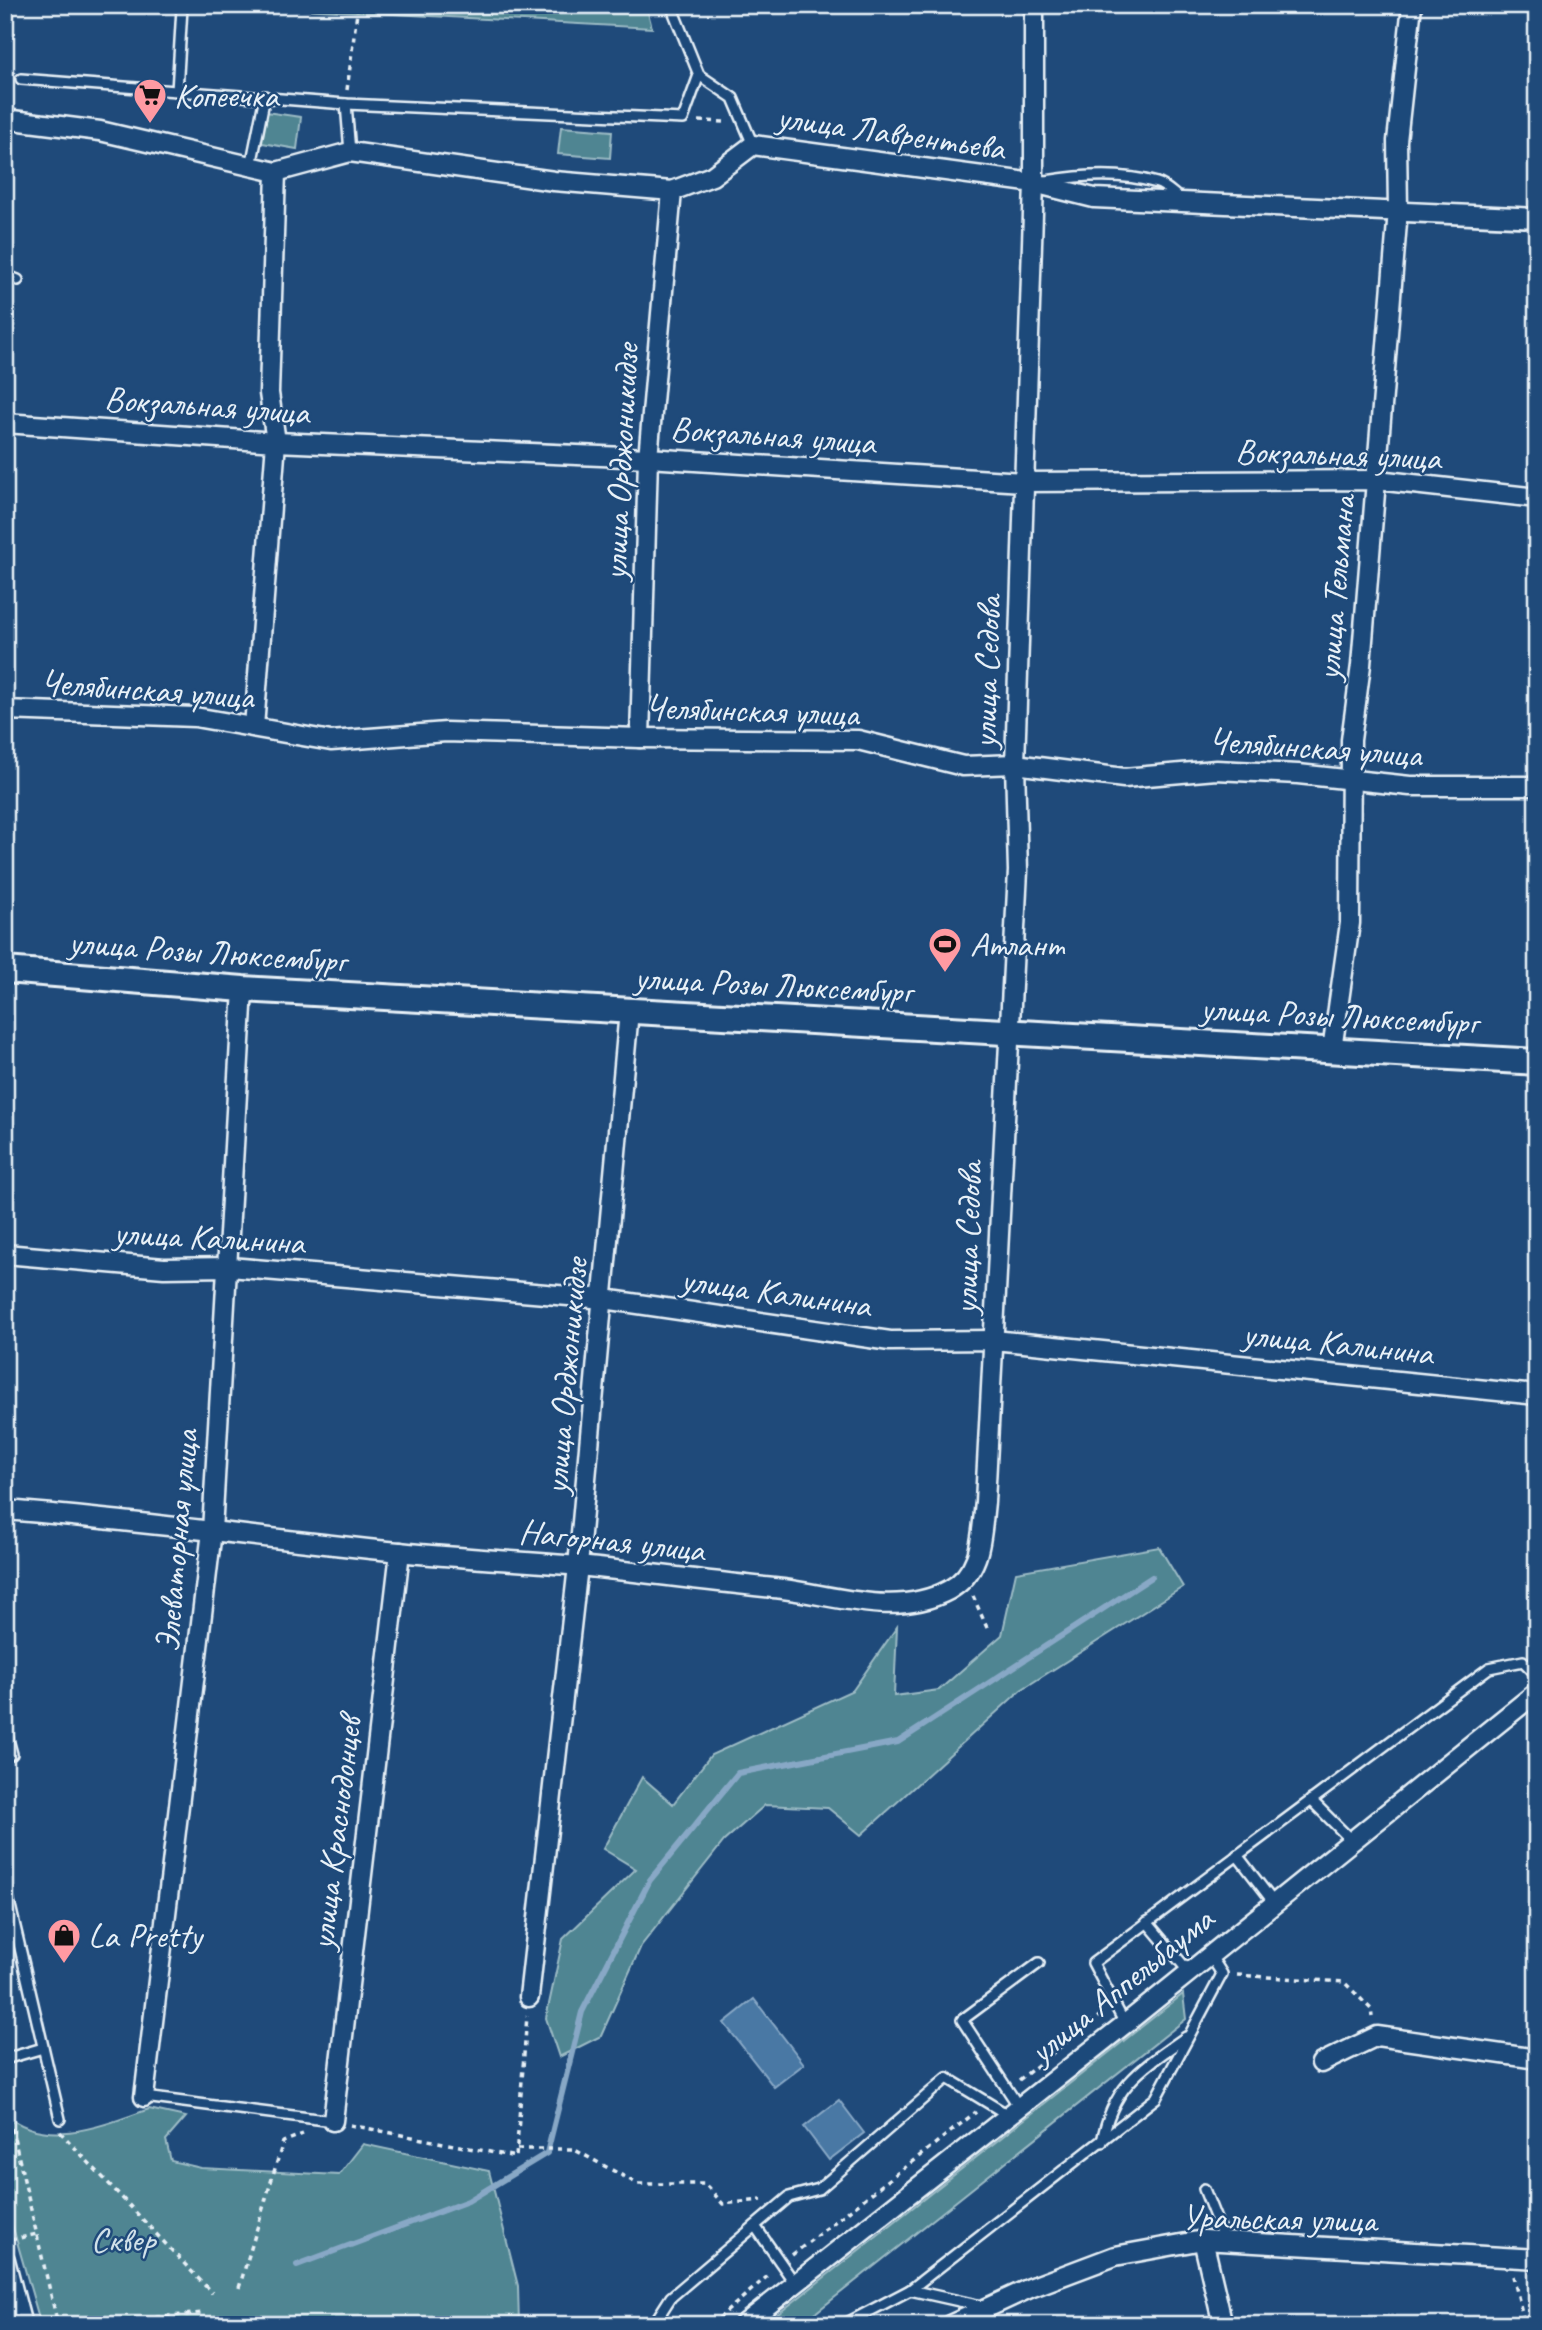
<svg xmlns="http://www.w3.org/2000/svg" width="1542" height="2330" viewBox="0 0 1542 2330" font-family="Caveat,sans-serif">
  <rect width="100%" height="100%" fill="#1f4a7a"/>
  <filter id="ink" filterUnits="userSpaceOnUse"><feTurbulence type="fractalNoise" baseFrequency=".0143" numOctaves="2"/><feDisplacementMap in="SourceGraphic" scale="14" xChannelSelector="R" yChannelSelector="G"/><feConvolveMatrix kernelMatrix="1 2 1 2 8 2 1 2 1" color-interpolation-filters="sRGB"/></filter>
  <g filter="url(#ink)">
    <g fill="#4f8592" stroke="#9cbbc5" stroke-width="2">
      <polygon points="228,5 646,5 652,28"/>
      <polygon points="266,112 301,117 297,149 262,143"/>
      <polygon points="561,127 612,131 610,158 558,154"/>
      <polygon points="1159,1547 1183,1587 1021,1690 861,1835 828,1808 765,1805 724,1841 641,1946 601,2036 559,2057 546,2018 563,1939 636,1869 603,1849 642,1777 673,1804 711,1755 853,1690 897,1627 894,1696 939,1690 1002,1635 1016,1572"/>
      <polygon points="1183,1994 1186,2019 800,2325 764,2325"/>
      <path d="M149 2109 186 2117 166 2140 171 2161 201 2168 339 2175 363 2144 489 2171 518 2286 519 2325H41L5 2200V2114C46 2150 104 2125 149 2109Z"/>
    </g>
    <g fill="#4878a4" stroke="#88a8c6" stroke-width="2">
      <polygon points="754,1999 804,2064 774,2087 724,2023"/>
      <polygon points="839,2100 864,2133 829,2160 804,2127"/>
    </g>
    <g fill="none" stroke-linecap="round" stroke-linejoin="round">
      <polyline stroke="#88a8c6" stroke-width="6" points="297,2265 468,2201 547,2153 582,2012 650,1880 738,1773 898,1742 1152,1577"/>
      <defs>
        <g id="lane">
          <polyline points="674,5 674,13 699,75 733,98 753,145"/>
          <polyline points="21,79 346,104 683,119 699,75"/>
          <polyline points="177,91 182,8"/>
          <polyline points="346,104 350,152"/>
          <polyline points="251,166 265,96"/>
          <path d="M1046 181C1081 175 1122 172 1157 183 1165 185 1173 194 1180 199"/>
          <polyline points="5,275 18,280"/>
          <polyline points="5,1728 12,1754 5,1755"/>
          <polyline points="1311,1800 1352,1841"/>
          <polyline points="1237,1855 1274,1903"/>
          <polyline points="5,1884 60,2119"/>
          <polyline points="1147,1922 1189,1972"/>
          <polyline points="1125,2024 1093,1963 1489,1668 1523,1661 1537,1675"/>
          <polyline points="5,2059 43,2048"/>
          <polyline points="144,2097 333,2121"/>
          <polyline points="1019,2107 962,2020 1039,1963"/>
          <path d="M1102 2142C1112 2086 1142 2068 1186 2037"/>
          <polyline points="1204,2189 1225,2242"/>
          <polyline points="755,2226 794,2282"/>
          <polyline points="910,2290 986,2307"/>
          <polyline points="653,2325 671,2297 789,2197 819,2189 947,2078 1008,2115"/>
          <polyline points="843,2325 910,2290 1156,2098 1222,1974 1210,1955"/>
        </g>
        <g id="street">
          <polyline points="5,119 100,131 276,172 350,152 554,181 672,191 712,176 753,145 1034,183 1094,198 1537,218"/>
          <polyline points="5,423 276,442 648,458 1023,482 1377,480 1537,498"/>
          <polyline points="5,710 195,717 331,741 446,732 640,738 858,740 963,766 1015,764 1124,778 1216,770 1298,774 1410,786 1537,786"/>
          <polyline points="254,727 276,442 269,393 276,172"/>
          <polyline points="640,738 648,458 672,191"/>
          <polyline points="1332,1050 1350,923 1351,740 1361,665 1398,210 1397,141 1412,5"/>
          <polyline points="5,1254 164,1268 230,1267 604,1299 890,1341 994,1340 1537,1395"/>
          <path d="M5 1510C137 1520 268 1539 399 1552 459 1558 519 1561 579 1566 647 1573 715 1582 783 1589 838 1596 897 1618 949 1590 983 1571 981 1535 985 1502L1018 871 1015 764 1034 183V5"/>
          <polyline points="529,1997 578,1566 629,1011"/>
          <polyline points="1321,2063 1377,2036 1537,2059"/>
          <polyline points="144,2097 212,1531 243,989"/>
          <polyline points="333,2121 400,1552"/>
          <polyline points="1203,2240 1223,2325"/>
          <polyline points="5,2260 22,2325"/>
          <polyline points="743,2325 1125,2024 1537,1692"/>
          <polyline points="950,2325 1030,2288 1115,2256 1203,2240 1537,2259"/>
        </g>
        <polyline id="secondary" points="5,970 243,989 1537,1062"/>
      </defs>
      <use href="#lane" stroke="#e8f1f8" stroke-width="14"/>
      <use href="#street" stroke="#e8f1f8" stroke-width="23"/>
      <use href="#secondary" stroke="#e8f1f8" stroke-width="30"/>
      <g stroke="#e8f1f8" stroke-width="3.5" stroke-dasharray="5 5" stroke-linecap="butt">
        <polyline points="347,90 358,5"/>
        <polyline points="699,121 726,122"/>
        <polyline points="973,1596 988,1630"/>
        <polyline points="1237,1975 1344,1982 1371,2009 1372,2017"/>
        <polyline points="1019,2080 1103,2013"/>
        <polyline points="5,2099 58,2325"/>
        <polyline points="350,2125 516,2157 527,2016"/>
        <polyline points="60,2132 212,2293"/>
        <polyline points="517,2149 573,2149 638,2184 705,2184 723,2204 762,2200"/>
        <polyline points="11,2240 37,2234"/>
        <polyline points="792,2255 976,2112"/>
        <polyline points="1513,2276 1525,2325"/>
        <polyline points="239,2288 283,2142 303,2134"/>
        <polyline points="76,2325 203,2313"/>
        <polyline points="711,2325 770,2274"/>
      </g>
      <use href="#lane" stroke="#1f4a7a" stroke-width="9"/>
      <use href="#street" stroke="#1f4a7a" stroke-width="18"/>
      <use href="#secondary" stroke="#1f4a7a" stroke-width="24"/>
    </g>
  </g>
  <defs>
    <symbol id="supermarket-pin" viewBox="-11 -11 22 30"><path d="M0 17L-7.5 6A9.5 9.5 0 1 1 7.5 6Z" fill="#ff9aa2" stroke="#1f4a7a"/><path d="M-6-5.5h2.5l.6 2H6L4.5 2H-2.5L-4.4-4H-6ZM-1.5 3.2a1.3 1.3 0 1 0 .1 0ZM3 3.2a1.3 1.3 0 1 0 .1 0Z" fill="#111"/></symbol>
    <symbol id="stadium-pin" viewBox="-11 -11 22 30"><path d="M0 17L-7.5 6A9.5 9.5 0 1 1 7.5 6Z" fill="#ff9aa2" stroke="#1f4a7a"/><path d="M0-5a6.5 5 0 1 0 0 10a6.5 5 0 1 0 0-10ZM-3.5-1.8h7v3.6h-7Z" fill="#111"/></symbol>
    <symbol id="shop-pin" viewBox="-11 -11 22 30"><path d="M0 17L-7.5 6A9.5 9.5 0 1 1 7.5 6Z" fill="#ff9aa2" stroke="#1f4a7a"/><path d="M-5-2.5h2.3a2.7 3.5 0 0 1 5.4 0H5L5.5 6h-11ZM-1.5-2.5h3a1.5 2.3 0 0 0-3 0Z" fill="#111"/></symbol>
  </defs>
  <g fill-rule="evenodd">
    <use href="#supermarket-pin" x="131" y="76" width="38" height="52"/>
    <use href="#stadium-pin" x="926" y="925" width="38" height="52"/>
    <use href="#shop-pin" x="45" y="1916" width="38" height="52"/>
  </g>
  <g text-anchor="middle" stroke-width="5" stroke-linejoin="round" paint-order="stroke">
    <g font-size="35" fill="#e8f1f8" stroke="#1f4a7a" text-anchor="start">
      <text x="174" y="107">Копеечка</text>
      <text x="970" y="956">Атлант</text>
      <text x="88" y="1947">La Pretty</text>
    </g>
    <g font-size="35" fill="#e8f1f8" stroke="#1f4a7a">
      <text transform="translate(891 132) rotate(8)" y="12">улица Лаврентьева</text>
      <text transform="translate(207 405) rotate(4)" y="12">Вокзальная улица</text>
      <text transform="translate(773 435) rotate(4)" y="12">Вокзальная улица</text>
      <text transform="translate(1338 454) rotate(2)" y="12">Вокзальная улица</text>
      <text transform="translate(620 462) rotate(-87)" y="12">улица Орджоникидзе</text>
      <text transform="translate(1335 588) rotate(-85)" y="12">улица Тельмана</text>
      <text transform="translate(986 672) rotate(-88)" y="12">улица Седова</text>
      <text transform="translate(147 689) rotate(4)" y="12">Челябинская улица</text>
      <text transform="translate(752 710) rotate(2)" y="12">Челябинская улица</text>
      <text transform="translate(1315 747) rotate(4)" y="12">Челябинская улица</text>
      <text transform="translate(207 951) rotate(4)" y="12">улица Розы Люксембург</text>
      <text transform="translate(773 984) rotate(3)" y="12">улица Розы Люксембург</text>
      <text transform="translate(1339 1015) rotate(3)" y="12">улица Розы Люксембург</text>
      <text transform="translate(209 1237) rotate(3)" y="12">улица Калинина</text>
      <text transform="translate(967 1238) rotate(-88)" y="12">улица Седова</text>
      <text transform="translate(776 1292) rotate(8)" y="12">улица Калинина</text>
      <text transform="translate(1338 1343) rotate(6)" y="12">улица Калинина</text>
      <text transform="translate(565 1376) rotate(-85)" y="12">улица Орджоникидзе</text>
      <text transform="translate(612 1540) rotate(6)" y="12">Нагорная улица</text>
      <text transform="translate(176 1541) rotate(-85)" y="12">Элеваторная улица</text>
      <text transform="translate(335 1833) rotate(-83)" y="12">улица Краснодонцев</text>
      <text transform="translate(1121 1985) rotate(-39)" y="12">улица Аппельбаума</text>
      <text transform="translate(1279 2218) rotate(1)" y="12">Уральская улица</text>
    </g>
    <g font-size="35" fill="#d1e1e9" stroke="#1f4a7a">
      <text x="123" y="2251">Сквер</text>
    </g>
  </g>
  <rect width="1542" height="2330" fill="none" stroke="#1f4a7a" stroke-width="28"/>
  <rect x="14" y="14" width="1514" height="2302" fill="none" stroke="#e8f1f8" stroke-width="2.5" filter="url(#ink)"/>
</svg>
